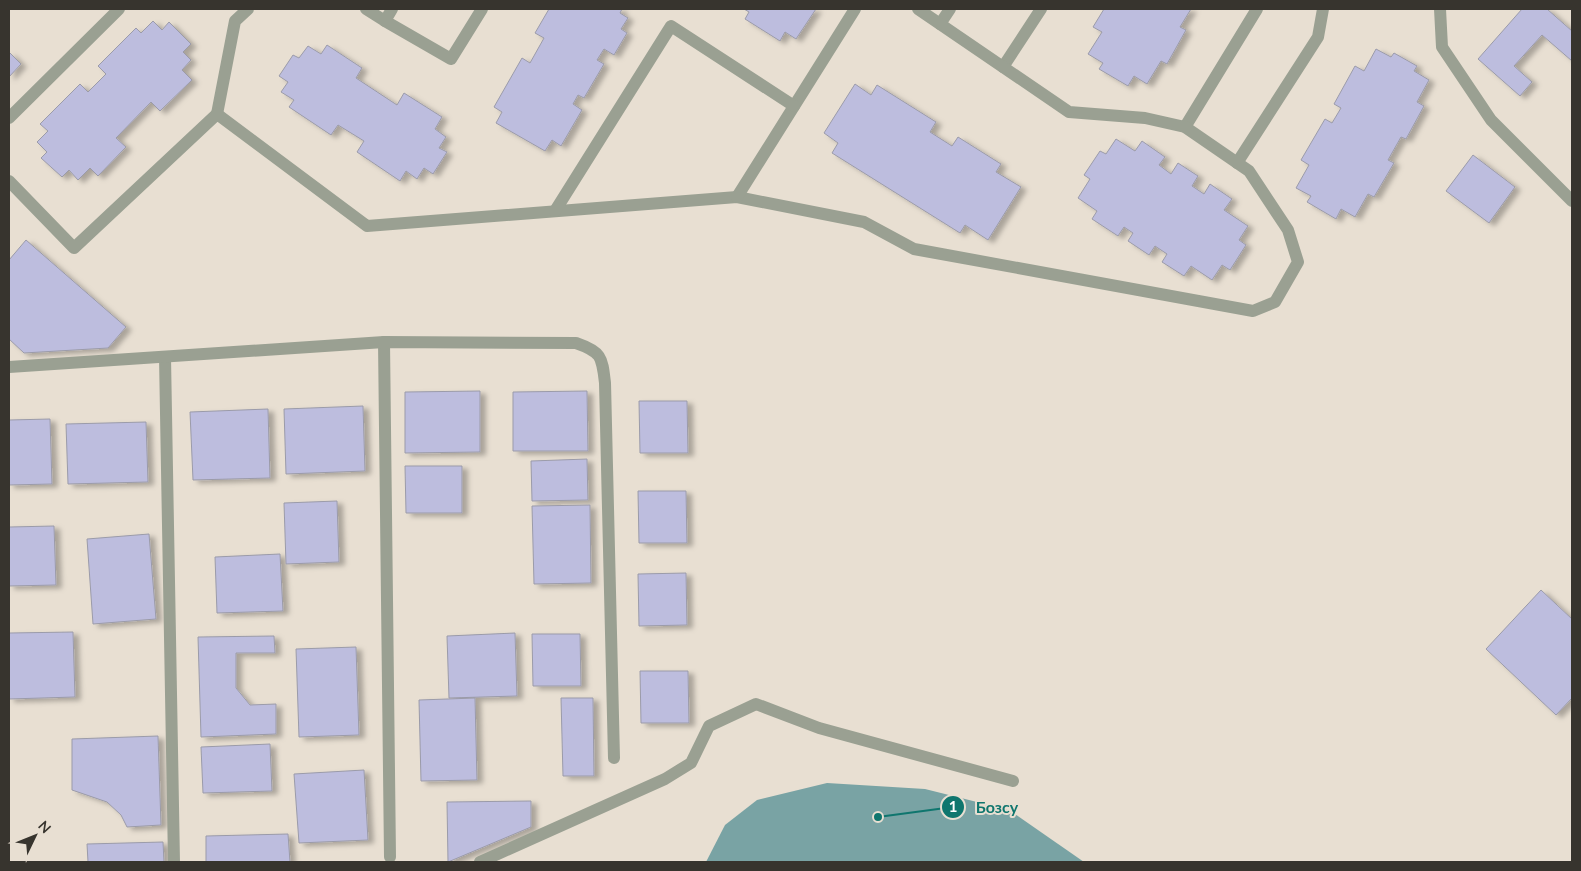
<svg xmlns="http://www.w3.org/2000/svg" width="1581" height="871" viewBox="0 0 1581 871" font-family="Lato,sans-serif">
  <defs>
    <filter id="shadow"><feDropShadow dx="5.5" dy="3" stdDeviation="2.5" flood-color="#0004"/></filter>
  </defs>
  <rect width="100%" height="100%" fill="#e8dfd2"/>
  <polygon fill="#79a3a4" points="827,783 925,789 1009,810 1084,862 706,862 725,825 757,800"/>
  <g fill="#bdbdde" stroke="#9b9ba9" filter="url(#shadow)">
    <polygon points="549,9 622,9 620,13 628,18 621,29 627,33 614,55 604,49 597,60 604,64 584,98 578,95 573,104 582,110 561,146 552,140 545,151 496,123 502,112 494,107 522,58 530,63 544,38 535,33"/>
    <polygon points="744,9 816,9 796,39 785,32 780,41 745,19 749,12"/>
    <polygon points="1104,9 1191,9 1180,27 1186,30 1167,64 1161,61 1147,84 1134,76 1128,86 1099,69 1103,63 1088,54 1102,32 1093,27"/>
    <polygon points="1522,9 1547,9 1572,31 1572,61 1542,35 1514,66 1532,82 1520,96 1478,59"/>
    <polygon points="153,21 162,30 169,22 191,44 183,52 191,60 182,70 192,80 160,111 151,102 116,138 126,147 98,176 90,168 78,180 69,170 62,177 41,158 47,152 37,142 48,131 40,124 80,84 88,92 106,74 98,66 136,28 141,33"/>
    <polygon points="327,45 362,68 356,78 397,105 404,93 442,117 435,129 446,137 439,148 447,152 433,174 424,168 417,179 406,171 400,181 357,152 364,141 338,125 331,135 289,107 294,100 281,92 288,82 279,76 293,55 299,58 308,46 321,54"/>
    <polygon points="1376,49 1391,57 1394,53 1417,66 1414,71 1429,80 1417,102 1424,106 1406,139 1401,137 1388,160 1394,163 1374,197 1368,194 1355,217 1341,209 1336,219 1307,202 1311,196 1296,188 1309,165 1301,160 1325,119 1332,123 1341,108 1334,104 1355,66 1364,71"/>
    <polygon points="9,52 21,64 9,77"/>
    <polygon points="855,84 871,95 877,85 936,122 930,132 952,146 958,137 1001,164 996,172 1021,187 988,240 965,225 960,233 832,153 838,143 824,133"/>
    <polygon points="1116,139 1135,151 1142,141 1165,157 1159,165 1171,174 1178,163 1198,176 1192,186 1204,194 1210,184 1232,199 1224,210 1248,226 1239,240 1246,245 1230,270 1222,265 1212,280 1191,266 1184,276 1162,262 1167,254 1155,246 1149,255 1128,241 1133,233 1124,227 1118,236 1092,219 1097,211 1078,198 1090,179 1084,175 1100,151 1106,154"/>
    <polygon points="1473,155 1515,187 1489,223 1446,191"/>
    <polygon points="26,240 126,327 108,348 24,353 9,339 9,260"/>
    <polygon points="480,391 480,452 405,453 405,392"/>
    <polygon points="587,391 588,451 513,451 513,392"/>
    <polygon points="639,401 687,401 688,453 640,453"/>
    <polygon points="363,406 365,471 286,474 284,409"/>
    <polygon points="268,409 270,478 193,480 190,412"/>
    <polygon points="50,419 52,484 9,485 9,420"/>
    <polygon points="146,422 148,482 68,484 66,424"/>
    <polygon points="587,459 588,500 532,501 531,461"/>
    <polygon points="405,466 462,466 462,513 406,513"/>
    <polygon points="638,491 686,491 687,543 639,543"/>
    <polygon points="337,501 339,562 286,564 284,503"/>
    <polygon points="590,505 591,583 534,584 532,506"/>
    <polygon points="54,526 56,585 9,586 9,527"/>
    <polygon points="149,534 156,619 93,624 87,539"/>
    <polygon points="280,554 283,611 217,613 215,557"/>
    <polygon points="686,573 687,625 639,626 638,574"/>
    <polygon points="1541,590 1572,619 1572,698 1556,715 1486,649"/>
    <polygon points="73,632 75,697 9,699 9,633"/>
    <polygon points="515,633 517,696 449,698 447,636"/>
    <polygon points="532,634 580,634 581,686 533,686"/>
    <polygon points="274,636 275,653 236,653 236,688 250,705 276,704 276,734 201,737 198,637"/>
    <polygon points="356,647 359,735 299,737 296,649"/>
    <polygon points="640,671 688,671 689,723 641,723"/>
    <polygon points="475,698 477,780 421,781 419,700"/>
    <polygon points="561,698 593,698 594,776 563,776"/>
    <polygon points="158,736 161,825 127,827 121,815 107,802 72,790 72,739"/>
    <polygon points="270,744 272,791 203,793 201,747"/>
    <polygon points="364,770 368,840 299,843 294,774"/>
    <polygon points="531,801 531,827 448,862 447,802"/>
    <polygon points="288,834 290,862 206,862 206,836"/>
    <polygon points="163,842 164,862 88,862 87,844"/>
  </g>
  <g fill="none" stroke-linecap="round" stroke-linejoin="round">
    <g stroke="#9aa092" stroke-width="12">
      <polyline points="366,9 385,21"/>
      <polyline points="392,9 385,21 451,59 482,9"/>
      <polyline points="1440,9 1442,47 1491,120 1572,201"/>
      <polyline points="940,24 950,9"/>
      <polyline points="1003,67 1041,9"/>
      <polyline points="217,114 235,21 248,9"/>
      <polyline points="9,118 119,9"/>
      <polyline points="1185,127 1257,9"/>
      <polyline points="1237,163 1318,37 1323,9"/>
      <polyline points="9,181 74,248 217,114 367,226 737,197 864,222 914,249 1253,311 1275,302 1298,262 1288,230 1249,171 1185,127 1145,118 1069,112 918,9"/>
      <polyline points="737,197 855,9"/>
      <polyline points="555,211 671,26 794,106"/>
      <polyline points="384,342 390,857"/>
      <polyline points="165,357 174,862"/>
      <path d="M9 367 384 342 576 343C602 352 602 357 605 383L614 758"/>
      <polyline points="480,862 665,779 691,763 709,726 756,704 819,728 1013,781"/>
    </g>
  </g>
  <path fill="none" stroke="#0f766e" stroke-width="2" d="M878 817L953 807"/>
  <g fill="#0f766e" stroke="#e8dfd2" stroke-width="2">
    <circle cx="878" cy="817" r="5"/>
    <circle cx="953" cy="807" r="12"/>
  </g>
  <g font-size="15" text-anchor="middle" font-weight="bold" fill="#fff">
    <text x="953" y="812">1</text>
  </g>
  <g font-size="16" text-anchor="middle" font-weight="bold" fill="#0f766e" stroke="#e8dfd2" stroke-width="4" stroke-linejoin="round" paint-order="stroke">
    <text x="997" y="813">Бозсу</text>
  </g>
  <rect width="1581" height="871" fill="none" stroke="#37342e" stroke-width="20"/>
  <g transform="translate(35 836) rotate(47)" stroke="#e8dfd2" stroke-width="4" paint-order="stroke">
  <path d="M0-4L9 19L0 12L-9 19Z" fill="#37342e"/>
  <text y="-8" font-size="14" font-weight="bold" text-anchor="middle" fill="#37342e">N</text>
  </g>
</svg>
